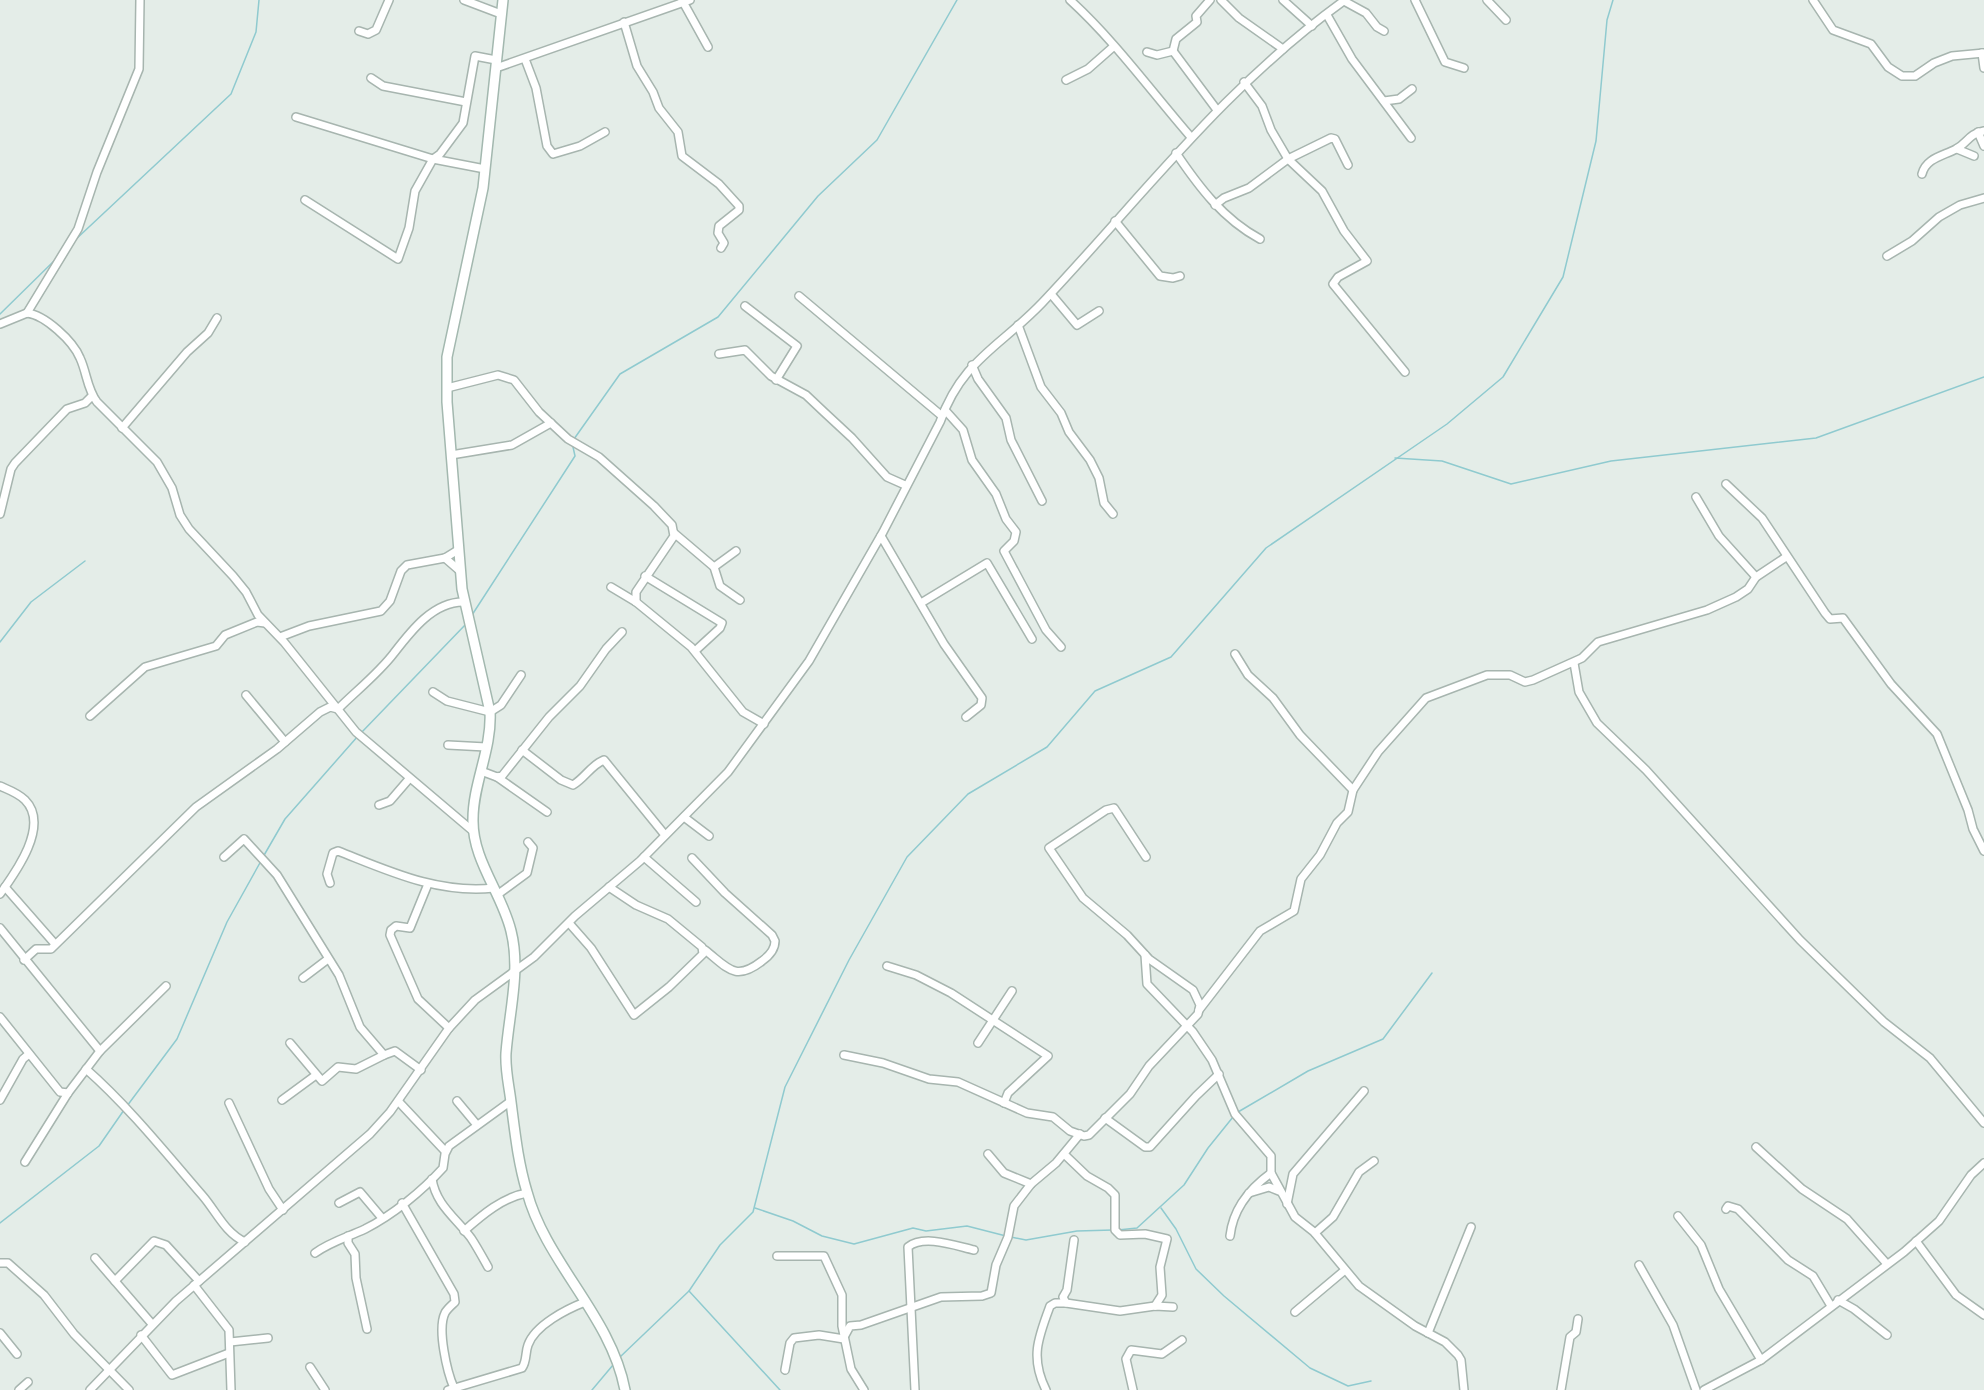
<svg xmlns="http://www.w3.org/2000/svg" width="1984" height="1390" viewBox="0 0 1984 1390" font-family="'Public Sans',sans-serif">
  <rect width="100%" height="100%" fill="#e4ede8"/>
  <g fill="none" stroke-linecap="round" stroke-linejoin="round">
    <g stroke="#8fcacf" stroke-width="1.5">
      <polyline points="74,241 231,94 256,32 259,0"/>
      <polyline points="0,314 56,259"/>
      <polyline points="574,439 620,374 718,317 818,196 877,140 957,0"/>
      <polyline points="1395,458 1442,461 1511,484 1611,461 1816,438 1984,377"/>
      <polyline points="472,615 575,456 573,447"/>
      <polyline points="0,642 31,602 85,561"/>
      <polyline points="361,733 466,624"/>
      <polyline points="263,857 285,819 358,736"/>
      <polyline points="127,1106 177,1039 227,922 261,861"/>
      <polyline points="1238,1112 1308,1071 1383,1039 1432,973"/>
      <polyline points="755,1208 793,1221 822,1236 854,1244 913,1228 926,1231 967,1226 1006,1236"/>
      <polyline points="1161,1208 1176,1229 1196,1269 1224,1296 1310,1368 1348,1386 1371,1381"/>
      <polyline points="0,1223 99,1146 124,1110"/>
      <polyline points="1118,1230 1137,1228 1184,1185 1208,1148 1233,1117"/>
      <polyline points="1011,1237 1026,1240 1077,1231 1113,1230"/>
      <polyline points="689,1291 780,1390"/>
      <polyline points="620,1357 689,1291 720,1245 753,1212 785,1087 849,960 907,857 968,794 1047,747 1095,691 1171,657 1266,548 1447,424 1503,377 1563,277 1596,141 1607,20 1613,0"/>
      <polyline points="592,1390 613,1365"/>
    </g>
    <defs>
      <g id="street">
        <polyline points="464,0 501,14"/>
        <polyline points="682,0 708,47"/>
        <path d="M1070 0C1114 40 1151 91 1190 136"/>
        <polyline points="1221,0 1239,18 1283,49"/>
        <polyline points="1283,0 1312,26"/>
        <polyline points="1415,0 1445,62 1464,68"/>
        <polyline points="1487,0 1506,20"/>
        <polyline points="1813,0 1833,30 1871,44 1888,67 1902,76 1915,76 1934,63 1952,56 1984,53"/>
        <polyline points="1344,1 1366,13 1377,27 1384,31"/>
        <polyline points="1327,15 1352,59 1411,138"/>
        <polyline points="624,22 637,66 653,92 659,108 678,132 682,156 719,184 739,206 739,210 719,226 718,233 724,243 721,248"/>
        <polyline points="359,31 368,34 376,30 389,0"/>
        <polyline points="1173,51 1217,110"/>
        <polyline points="1147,52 1157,55 1173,51 1176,39 1197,22 1196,16 1210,0"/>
        <polyline points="1982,53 1984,68"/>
        <polyline points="525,59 536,88 547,146 553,154 580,146 605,132"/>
        <polyline points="496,68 690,0"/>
        <polyline points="371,78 383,86 466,102"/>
        <polyline points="1066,80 1088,69 1113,47"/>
        <polyline points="1244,82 1262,106 1271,130 1288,159 1322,191 1344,231 1367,261 1338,277 1333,284 1405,372"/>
        <polyline points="1384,101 1399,99 1412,89"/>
        <polyline points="296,117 433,159 485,169"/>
        <polyline points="1978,132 1984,146"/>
        <polyline points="1957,149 1974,156"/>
        <path d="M1176 153C1199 187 1223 219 1260 239"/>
        <path d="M1922 174C1926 158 1943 156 1956 149 1968 143 1968 134 1984 131"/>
        <polyline points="305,200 398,259 409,228 415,191 433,159 440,154 463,123 475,56 496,60"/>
        <polyline points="1215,205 1224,198 1249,188 1288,159 1331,138 1335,139 1348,165"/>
        <polyline points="1115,221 1160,276 1173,278 1180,276"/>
        <polyline points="1887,256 1912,241 1939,217 1960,205 1984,198"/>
        <polyline points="1051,294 1077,325 1099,311"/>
        <polyline points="799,296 942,416"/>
        <polyline points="745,306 797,346 776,380"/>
        <polyline points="27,313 78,229 97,172 139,69 140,0"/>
        <path d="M0 324 27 313C45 315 73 341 80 358 87 373 87 389 97 402L157 462 172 488 180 515 189 529 233 576 246 592 258 615 284 642 356 732 474 832"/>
        <polyline points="1018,325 1041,387 1061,413 1069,432 1090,460 1099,478 1104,503 1113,514"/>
        <polyline points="719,354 745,350 771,376 806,395 824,412 852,438 887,477 905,485"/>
        <polyline points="972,365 978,379 1006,418 1011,440 1042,501"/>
        <polyline points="447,388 498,375 514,380 539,412 568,439 599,457 654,506 672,525 674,536 636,592 636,602"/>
        <polyline points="945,410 963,430 972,460 996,494 1006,519 1016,532 1014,541 1004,551 1046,630 1061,647"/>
        <polyline points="122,428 187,352 208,333 217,318"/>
        <polyline points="451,455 512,445 551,423"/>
        <polyline points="1726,484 1762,518 1825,613 1830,619 1843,618 1891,684 1937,734 1968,810 1973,829 1984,851"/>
        <polyline points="1696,497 1719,536 1756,577"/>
        <polyline points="0,514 11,469 15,463 67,409 85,403 92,396"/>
        <polyline points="674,533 714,567 720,586 740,600"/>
        <polyline points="881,536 944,644 982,698 981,705 966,717"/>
        <polyline points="445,558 460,571"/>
        <polyline points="714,567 736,551"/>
        <polyline points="645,576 722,623 720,628 695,651"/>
        <polyline points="611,587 636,602 691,647 743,712 764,724"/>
        <polyline points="921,603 987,563 1032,639"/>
        <polyline points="280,637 309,626 381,611 390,601 401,571 407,565 445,558 458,550"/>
        <polyline points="1574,663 1579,692 1597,723 1646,770 1800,940 1884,1022 1930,1058 1984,1123"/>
        <polyline points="433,692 447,701 490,712 501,705 521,675"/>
        <polyline points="246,695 285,742"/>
        <polyline points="90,716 145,667 216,646 225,635 257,622 265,623"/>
        <polyline points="448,745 486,747"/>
        <path d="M522 750 561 780 573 785C585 778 591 765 604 760L665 835"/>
        <polyline points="481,771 497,777 502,776 549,717 580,686 606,649 622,632"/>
        <polyline points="497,777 547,812"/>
        <path d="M0 786C9 790 18 793 25 800 50 825 16 872 0 894"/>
        <polyline points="1353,790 1378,752 1426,698 1487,675 1510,675 1525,682 1533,680 1582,658 1598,642 1707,610 1736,597 1748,589 1756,577 1786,557"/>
        <polyline points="379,805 390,801 409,779"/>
        <polyline points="684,817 709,836"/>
        <polyline points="224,857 244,839 277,875 339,975 360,1027 384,1055 395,1051 421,1070"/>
        <polyline points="644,857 696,902"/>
        <path d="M692 858 725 893 772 935 775 941C775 950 769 956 762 961 735 982 728 968 705 950"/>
        <path d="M330 883 327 874 333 853 338 851C389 871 437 894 494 888"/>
        <polyline points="428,884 410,928 396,926 391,930 390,935 418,999 449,1028"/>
        <polyline points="5,887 55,944"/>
        <polyline points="497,895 527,873 533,848 528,842"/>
        <polyline points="569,923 591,948 634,1015 669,987 703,954 702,947 668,919 636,905 609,887"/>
        <polyline points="0,928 100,1051"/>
        <polyline points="1145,955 1147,984 1193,1032 1212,1060 1235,1114 1271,1156 1271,1173 1295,1217 1314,1232 1359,1286 1415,1326 1445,1342 1458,1355 1461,1360 1464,1390"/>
        <path d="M24 960 36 949H51L196 807 277 749 320 712 330 707 338 709C356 691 379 673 394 653 411 631 433 602 463 602"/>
        <polyline points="887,966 916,975 951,993 1048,1056 1008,1093 1004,1103"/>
        <polyline points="303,978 328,959"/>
        <polyline points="1199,1010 1260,931 1294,911 1301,879 1320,855 1337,823 1348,812 1353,790 1300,735 1273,698 1248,675 1235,654"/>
        <polyline points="0,1017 60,1092 68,1093"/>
        <polyline points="290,1043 322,1081 338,1067 356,1069 384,1055"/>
        <polyline points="978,1043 1012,991"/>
        <polyline points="844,1055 883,1063 929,1079 958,1082 1027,1113 1053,1117 1070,1131 1084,1136 1089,1135 1130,1094 1149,1066 1198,1014 1200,1005 1193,990 1149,959 1127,935 1083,898 1049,848 1106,810 1114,808 1146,857"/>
        <path d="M86 1069C128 1106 165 1152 202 1195 216 1211 225 1233 245 1242"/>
        <polyline points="0,1100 23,1059 29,1054"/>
        <polyline points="282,1100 316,1075"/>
        <polyline points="457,1101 477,1125"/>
        <polyline points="399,1102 445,1151"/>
        <polyline points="229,1103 269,1189 283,1210"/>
        <polyline points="1105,1118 1145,1147 1150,1147 1196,1096 1219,1074"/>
        <polyline points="1756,1147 1802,1189 1847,1219 1887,1264"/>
        <polyline points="988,1154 1004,1173 1031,1184"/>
        <polyline points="1064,1154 1087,1176 1108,1188 1115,1195 1115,1230 1120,1235 1145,1234 1167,1239 1160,1267 1162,1295 1155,1306"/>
        <polyline points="25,1162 68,1093 100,1051 166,986"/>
        <path d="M432 1179C436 1205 456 1218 471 1238 477 1247 483 1258 488 1267"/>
        <polyline points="1249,1193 1269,1187 1279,1191"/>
        <polyline points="339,1203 360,1192 382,1218"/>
        <path d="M402 1203 454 1294 455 1302C452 1305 447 1309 445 1313 437 1329 447 1372 454 1388"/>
        <polyline points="1287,1204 1293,1174 1364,1091"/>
        <polyline points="1726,1209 1728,1206 1738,1209 1788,1260 1813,1276 1831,1306"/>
        <polyline points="1678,1216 1701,1245 1719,1289 1761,1360"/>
        <path d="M464 1231C482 1215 503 1197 527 1193"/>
        <polyline points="1315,1233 1333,1217 1359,1172 1374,1161"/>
        <polyline points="348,1236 348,1243 355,1254 356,1278 367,1329"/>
        <path d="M1230 1236C1233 1209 1249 1189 1271 1173"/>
        <polyline points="1916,1241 1956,1295 1984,1315"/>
        <path d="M315 1253C330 1242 348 1237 365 1229 393 1215 422 1191 443 1168L445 1154 449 1146 511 1101"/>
        <polyline points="777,1256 824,1256 842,1295 842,1326 851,1369 864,1390"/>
        <polyline points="95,1258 152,1324"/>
        <polyline points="0,1263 8,1263 44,1295 74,1334 129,1390"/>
        <polyline points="1639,1265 1673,1325 1696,1390"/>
        <polyline points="115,1281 154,1241 166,1245 199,1281"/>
        <polyline points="194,1285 229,1330 231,1390"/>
        <polyline points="1838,1300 1854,1309 1887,1335"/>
        <polyline points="1066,1303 1120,1311 1155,1306 1173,1307"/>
        <polyline points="1295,1312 1345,1270"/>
        <polyline points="0,1333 17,1354"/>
        <polyline points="1428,1333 1471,1227"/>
        <polyline points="141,1335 172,1375 229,1353"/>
        <polyline points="844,1337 850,1326 861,1325 941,1297 982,1296 991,1293 996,1265 1008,1237 1014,1206 1031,1184 1056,1163 1080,1134"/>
        <polyline points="230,1342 268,1338"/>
        <polyline points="310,1367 325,1390"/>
        <polyline points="785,1370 790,1343 794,1338 819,1335 844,1339"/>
        <polyline points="19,1390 28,1382"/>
        <path d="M90 1390 176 1301 370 1134 390 1112 449 1028 475 1000 534 957 575 916 640 861 728 772 809 661 883 532 940 422C962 360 1000 347 1042 303 1142 197 1225 86 1345 0"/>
        <path d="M448 1390 522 1368C527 1361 525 1353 528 1345 535 1325 567 1309 585 1302"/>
        <path d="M915 1390 908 1247C924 1234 956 1246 974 1250"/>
        <path d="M1046 1390C1030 1358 1038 1338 1050 1306L1055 1303H1066L1063 1297 1067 1290 1074 1240"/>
        <polyline points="1133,1390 1126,1359 1131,1350 1162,1354 1182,1340"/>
        <polyline points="1561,1390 1570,1337 1576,1332 1578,1319"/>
        <polyline points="1704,1390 1761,1360 1904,1252 1939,1221 1971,1175 1984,1163"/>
      </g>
      <path id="secondary" d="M503 0 483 188 447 357V402L462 589 490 712C492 749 473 783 473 819 472 860 502 893 511 931 521 970 509 1013 506 1053 505 1070 509 1085 511 1102 515 1133 518 1162 527 1192 546 1263 611 1316 625 1390"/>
    </defs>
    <use href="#street" stroke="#a7b5af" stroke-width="10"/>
    <use href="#secondary" stroke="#a3b8af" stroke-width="12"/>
    <use href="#street" stroke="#fff" stroke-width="7"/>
    <use href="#secondary" stroke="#fff" stroke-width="9"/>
  </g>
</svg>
